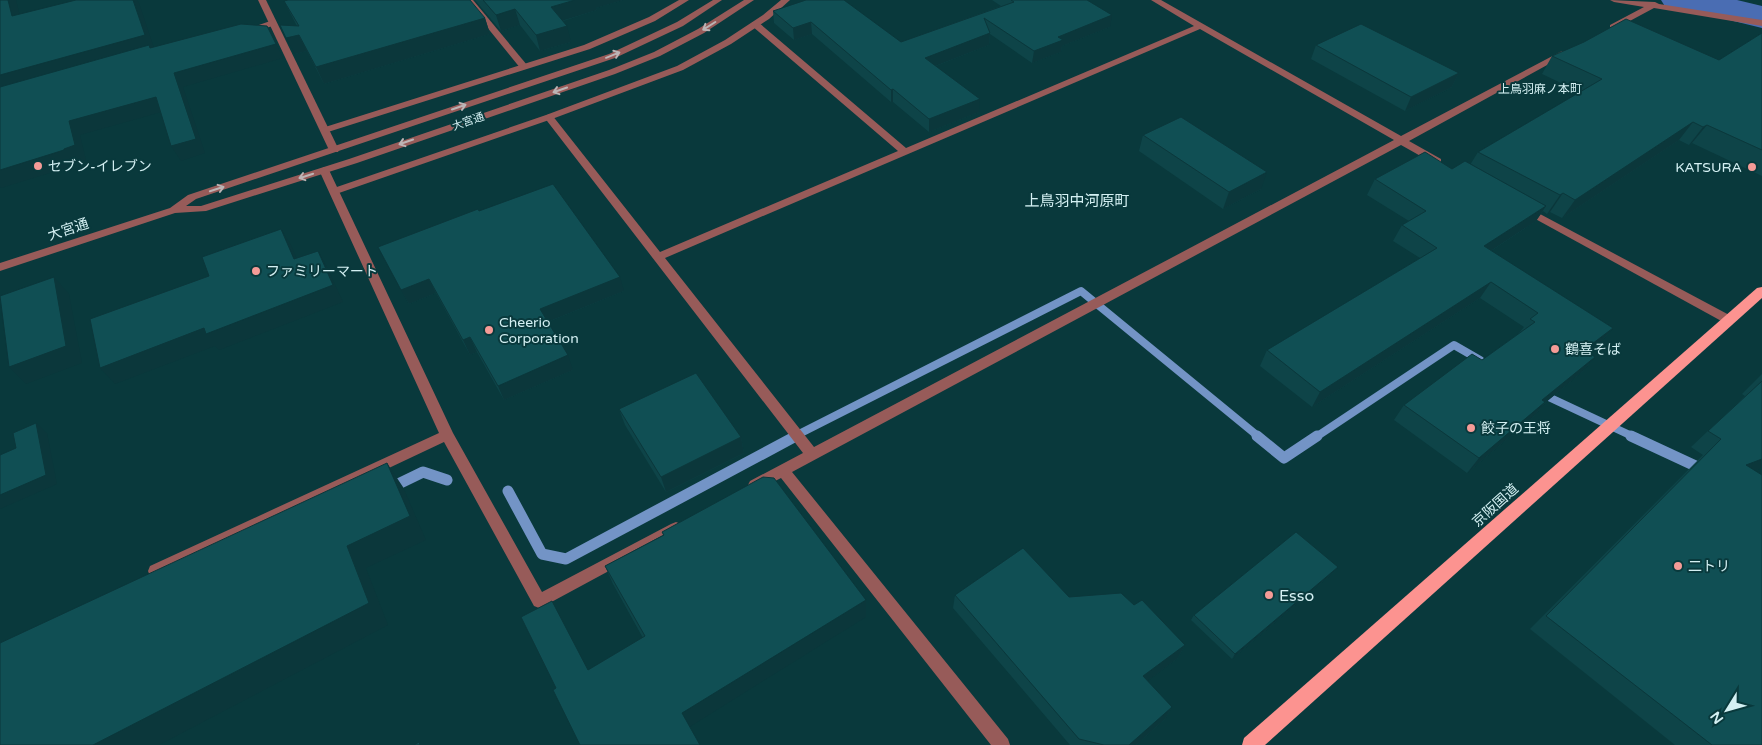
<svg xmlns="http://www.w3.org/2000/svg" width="1762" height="745" viewBox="0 0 1762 745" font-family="'Varela Round','Noto Sans JP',sans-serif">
  <rect width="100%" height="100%" fill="#09393c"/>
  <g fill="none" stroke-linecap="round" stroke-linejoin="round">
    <g stroke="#7394c6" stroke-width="8">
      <polyline points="1540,393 1634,437"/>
      <polyline points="793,437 1081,291 1259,437"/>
      <polyline points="1316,437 1454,345 1480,360"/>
    </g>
    <g stroke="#7394c6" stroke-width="11">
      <polyline points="1257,436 1284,458 1317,436"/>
      <polyline points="1631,436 1702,469"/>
      <polyline points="390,488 423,472 447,480"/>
      <polyline points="508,491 542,554 566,559 796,436"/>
    </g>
    <polygon fill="#4a6db3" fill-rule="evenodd" points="1661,0 1737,0 1762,6 1762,28 1713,16 1666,8"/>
    <g fill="#975b59" fill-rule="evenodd">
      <polygon points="258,0 266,0 339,150 338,152 330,152 329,150"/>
      <polygon points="465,0 473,0 527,65 527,69 521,69"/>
      <path d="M1151 0H1161L1401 136 1562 51H1568L1569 53 1409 141 1441 159V163H1433L1401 145 792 472 1008 739 1010 745H991L781 478C772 482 760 493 750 489L748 485 750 481 803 453 544 117 549 114 552 115 660 252 898 151 752 26V22H758L906 148 1194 26ZM1200 29 1394 140 814 447 665 258Z"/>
      <polygon points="1610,0 1655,2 1659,4 1762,20 1762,26 1654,8 1613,30 1610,29 1610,25 1644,7 1614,2"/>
      <polygon points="324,167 329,170 453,433 542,592 671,524 676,522 681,524 683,528 681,532 544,606 539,608 534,606 444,442 160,576 155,578 150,576 148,571 150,566 439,433 319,170"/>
      <polygon points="1525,206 1733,317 1735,320 1733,323 1725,323 1521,211 1520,209 1521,207"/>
    </g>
    <g fill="#975b59" fill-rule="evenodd">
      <polygon points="679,0 689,0 655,21 590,49 328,132 325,133 320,130 322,128 584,45 649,17"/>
      <polygon points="713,0 722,0 683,26 615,58 196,199 186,206 201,206 349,159 609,70 654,52 698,29 744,0 754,0 704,33 660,56 615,74 357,163 206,211 175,213 0,271 0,263 170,208 188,195 609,54 677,22"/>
      <polygon points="781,0 790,0 769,19 731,44 683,70 552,119 339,193 331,193 330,191 331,189 546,115 677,66 725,40 763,15"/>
      <polygon points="273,20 276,21 276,25 249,33 245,30"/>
    </g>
    <polygon fill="#fc9390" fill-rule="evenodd" points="1762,287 1762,298 1265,745 1242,745 1244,738 1757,288"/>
  </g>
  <g fill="#0e4448">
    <polygon points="475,0 623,0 596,8 597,10 563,21 571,42 540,51 520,25 501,31"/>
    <polygon points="992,0 1087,0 1110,27 1062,46 1061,52 1032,63 990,34 989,45 936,66 979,112 929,132 893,102 891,102 812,34 794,40 774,23 773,11 901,42 1001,6"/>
    <polygon points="284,1 485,18 490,34 324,84 307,51 295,54 297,26"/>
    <polygon points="1762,33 1762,176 1692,143 1689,145 1679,140 1562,218 1550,212 1547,214 1543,211 1536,221 1491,251 1613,328 1600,343 1588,353 1595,357 1582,372 1545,403 1533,417 1467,473 1394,420 1404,405 1482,360 1519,333 1524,327 1480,298 1312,407 1260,366 1267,350 1420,258 1393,241 1402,225 1409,221 1367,195 1375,179 1452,169 1470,165 1478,152 1580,92 1542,74 1552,56 1719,60"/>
    <polygon points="1316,45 1459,73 1452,87 1405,111 1311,59"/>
    <polygon points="1143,135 1261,189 1223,209 1139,151"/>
    <polygon points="479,211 624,291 548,322 573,370 504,400 477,352 470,355 436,293 409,304 378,247"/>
    <polygon points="1762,374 1762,468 1755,470 1762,745 1675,745 1530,629 1703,455 1691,447 1745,396 1742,394"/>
    <polygon points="619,409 741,437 744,453 666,492 625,425"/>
    <polygon points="662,532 866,600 866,617 588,670 643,638 613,584 605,566 663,535"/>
    <polygon points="1338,567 1334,572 1232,659 1191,620 1194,615"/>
    <polygon points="955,595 1134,605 1185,645 1178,658 1147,681 1172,707 1165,719 1136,745 1070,745 953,608"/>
  </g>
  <g fill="#0b373b">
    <polygon points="8,0 16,0 24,32 12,16"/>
    <polygon points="133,0 137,0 139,3 155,51 0,95 0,75"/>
    <polygon points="575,0 623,0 596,8 597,10 555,23 551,7"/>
    <polygon points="515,9 520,25 501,31 496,15"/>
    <polygon points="1112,15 1110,27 1062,46 1061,52 1032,63 1034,51 1058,37"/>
    <polygon points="485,18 490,34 324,84 316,67"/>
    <polygon points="811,22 812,34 794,40 793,28"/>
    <polygon points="267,26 283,58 183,87 205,153 181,161 171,146 174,73"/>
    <polygon points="567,26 571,42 540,51 536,35"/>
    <polygon points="990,33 989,45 925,70 925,58"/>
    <polygon points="299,35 307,51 295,54 286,38"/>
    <polygon points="1459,73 1452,87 1405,111 1411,97"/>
    <polygon points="893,89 893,102 891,102 891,90"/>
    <polygon points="156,97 165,111 80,135 86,160 75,163 76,165 1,188 0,186 0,170 64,149 69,121"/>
    <polygon points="980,99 979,112 929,132 929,119"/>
    <polygon points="1693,122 1679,140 1562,218 1575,200"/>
    <polygon points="1707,125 1692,143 1689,145 1703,127"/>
    <polygon points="1267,172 1261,189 1223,209 1229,192"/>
    <polygon points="1563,193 1550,212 1547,214 1560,195"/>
    <polygon points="1546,206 1536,221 1474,262 1484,246"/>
    <polygon points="281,229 291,245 304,276 294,259"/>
    <polygon points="318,251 327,267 343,302 219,350 215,346 115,384 100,368"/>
    <polygon points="54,277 69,294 82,363 26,384 9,367"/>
    <polygon points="620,277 624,291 545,323 540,309"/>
    <polygon points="429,279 436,293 409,304 401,290"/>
    <polygon points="1491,282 1480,298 1312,407 1320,392"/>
    <polygon points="1613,328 1600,343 1571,365 1584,350"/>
    <polygon points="470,337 477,352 470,355 463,340"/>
    <polygon points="568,355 573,370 504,400 498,386"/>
    <polygon points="1595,357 1582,372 1545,403 1533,417 1467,473 1479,458 1542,400"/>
    <polygon points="36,423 47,433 57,484 0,509 0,495"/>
    <polygon points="741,437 744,453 666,492 661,477"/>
    <polygon points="1762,459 1762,468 1728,480 1746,465"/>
    <polygon points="387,463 403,487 426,540 366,568 388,625 159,745 93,745 347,546"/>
    <polygon points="1338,567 1334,572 1232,659 1235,654"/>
    <polygon points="866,600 866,617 688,728 682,713"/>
    <polygon points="1185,645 1178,658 1137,689 1143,676"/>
    <polygon points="1172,707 1165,719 1136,745 1129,745"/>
  </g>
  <g fill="#104f54" stroke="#0b373b">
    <polygon points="0,0 8,0 12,16 76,0 133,0 145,35 0,75"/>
    <polygon points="288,0 470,0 485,18 316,67 299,35 286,38 280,25 299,26 284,1"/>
    <polygon points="483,0 575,0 551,7 567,26 536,35 515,9 496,15"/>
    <polygon points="806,0 844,0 901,42 1014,2 1011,0 1087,0 1112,15 1058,37 1063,40 1034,51 984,18 990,33 925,58 980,99 929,119 893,89 891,90 811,22 793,28 773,11"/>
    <polygon points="1626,19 1719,60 1762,33 1762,150 1707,125 1703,127 1693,122 1575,200 1563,193 1560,195 1478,152 1602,79 1552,56 1584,42"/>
    <polygon points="241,24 267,26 276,44 174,73 196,139 171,146 156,97 69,121 75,145 64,149 64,150 0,170 0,87 149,45 150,48"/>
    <polygon points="1361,24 1459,73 1411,97 1316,45"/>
    <polygon points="1181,117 1267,172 1229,192 1143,135"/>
    <polygon points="1425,152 1452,169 1465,161 1546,206 1484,246 1613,328 1584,350 1595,357 1542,400 1545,402 1479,458 1404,405 1472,354 1482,360 1535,322 1530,319 1538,313 1491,282 1320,392 1267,350 1437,248 1402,225 1426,211 1375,179"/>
    <polygon points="553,184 620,277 540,309 568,355 498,386 470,337 463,340 429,279 401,290 378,247 478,209 479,211"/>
    <polygon points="281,229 294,259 318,251 333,285 206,334 204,328 100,368 90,319 209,276 202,257"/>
    <polygon points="54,277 66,346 9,367 0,296"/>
    <polygon points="696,373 741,437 661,477 619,409"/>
    <polygon points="1762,381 1762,459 1746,465 1762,475 1762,745 1712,745 1546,616 1721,439 1708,431"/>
    <polygon points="36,423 46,475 0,495 0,455 16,448 13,433"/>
    <polygon points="387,463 410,516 347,546 369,603 93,745 0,745 0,643"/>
    <polygon points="763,477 774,478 866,600 682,713 700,745 580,745 553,690 556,688 521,617 552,601 588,670 645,636 605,566 664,535 662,532"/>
    <polygon points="1296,532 1338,567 1235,654 1194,615"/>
    <polygon points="1023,548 1069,597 1121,593 1134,605 1142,600 1185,645 1143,676 1172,707 1129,745 1104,745 1079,739 955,595"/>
    <polygon points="419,742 420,745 414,745"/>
  </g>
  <defs><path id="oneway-shaft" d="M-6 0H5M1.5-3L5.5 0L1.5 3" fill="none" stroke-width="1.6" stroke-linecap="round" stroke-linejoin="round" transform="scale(1.25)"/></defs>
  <g stroke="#bcb4b5">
    <use href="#oneway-shaft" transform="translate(709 26) rotate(148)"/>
    <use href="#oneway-shaft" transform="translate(613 55) rotate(-22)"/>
    <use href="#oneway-shaft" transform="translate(560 90) rotate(161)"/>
    <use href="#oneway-shaft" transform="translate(459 107) rotate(-19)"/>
    <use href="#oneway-shaft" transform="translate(406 142) rotate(161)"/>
    <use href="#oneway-shaft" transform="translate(306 176) rotate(162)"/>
    <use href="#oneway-shaft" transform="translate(217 189) rotate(-18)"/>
  </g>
  <g fill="#f59b97" stroke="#09393c" stroke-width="2">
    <circle cx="38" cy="166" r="5"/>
    <circle cx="1752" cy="167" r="5"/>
    <circle cx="256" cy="271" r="5"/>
    <circle cx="489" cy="330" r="5"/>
    <circle cx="1555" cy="349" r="5"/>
    <circle cx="1471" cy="428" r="5"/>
    <circle cx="1678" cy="566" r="5"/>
    <circle cx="1269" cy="595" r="5"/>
  </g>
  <g text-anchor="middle" stroke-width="4" stroke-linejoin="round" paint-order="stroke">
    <g font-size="11" fill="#d4f0f3" stroke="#09393c">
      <text transform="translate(468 121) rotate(-19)" y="4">大宮通</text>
    </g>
    <g font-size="12" fill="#d4f0f3" stroke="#09393c">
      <text x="1540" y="93">上鳥羽麻ノ本町</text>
    </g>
    <g font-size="14" fill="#d4f0f3" stroke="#09393c" text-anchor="start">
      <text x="48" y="171">セブン-イレブン</text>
      <text x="1742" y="172" text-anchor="end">KATSURA</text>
      <text x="266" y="276">ファミリーマート</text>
      <text x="499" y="327">Cheerio<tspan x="499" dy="16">Corporation</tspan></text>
      <text x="1565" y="354">鶴喜そば</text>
      <text x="1481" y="433">餃子の王将</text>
      <text x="1688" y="571">二トリ</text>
    </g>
    <g font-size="14" fill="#d4f0f3" stroke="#09393c">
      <text transform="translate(68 229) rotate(-18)" y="5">大宮通</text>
      <text transform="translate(1495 505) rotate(-42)" y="5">京阪国道</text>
    </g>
    <g font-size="15" fill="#d4f0f3" stroke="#09393c">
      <text x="1077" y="206">上鳥羽中河原町</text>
    </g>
    <g font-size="16" fill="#d4f0f3" stroke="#09393c" text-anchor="start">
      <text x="1279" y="601">Esso</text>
    </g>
  </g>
  <g transform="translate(1727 710) rotate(233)" stroke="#09393c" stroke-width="4" paint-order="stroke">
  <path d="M0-4L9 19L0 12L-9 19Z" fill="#d4f0f3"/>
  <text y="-8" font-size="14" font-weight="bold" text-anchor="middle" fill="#d4f0f3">N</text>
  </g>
</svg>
